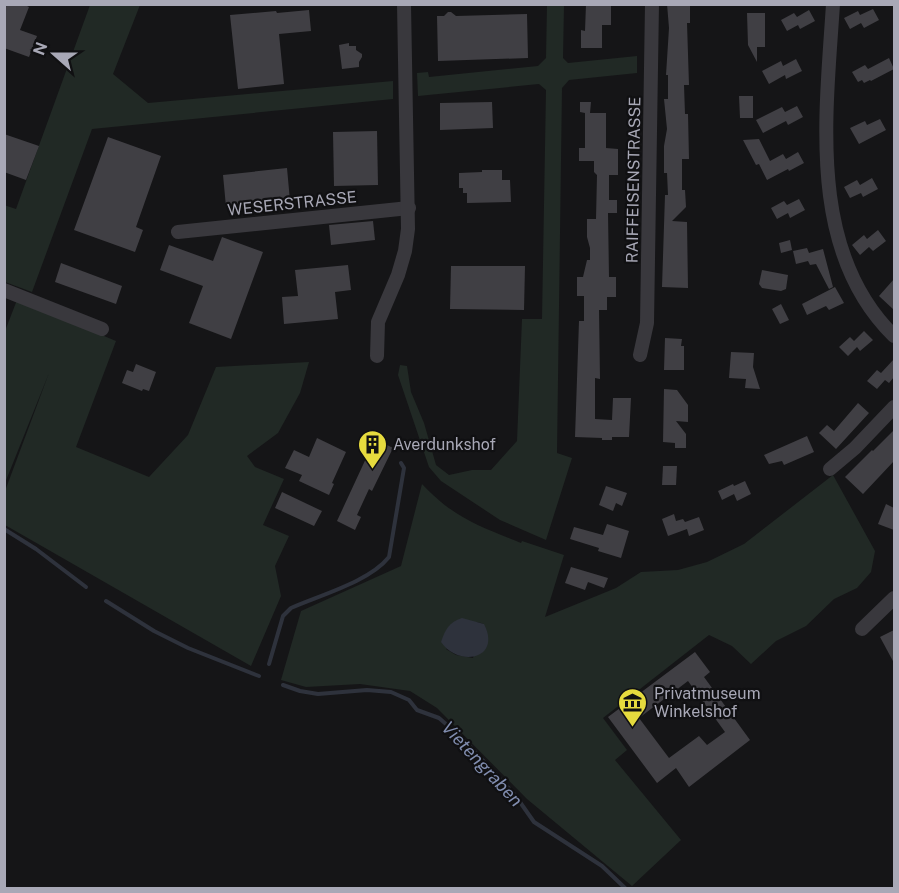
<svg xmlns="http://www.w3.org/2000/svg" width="899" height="893" viewBox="0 0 899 893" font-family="'Public Sans',sans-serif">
  <rect width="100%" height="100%" fill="#151517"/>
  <g fill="#212925" fill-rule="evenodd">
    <polygon points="90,5 140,5 113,74 148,103 393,81 393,99 92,129 32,292 5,282 4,205 16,209"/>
    <polygon points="547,5 564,5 563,58 568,63 637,56 637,73 569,80 562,88 557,453 572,458 546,540 500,520 441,481 429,467 398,375 400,365 407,366 411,392 424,423 436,465 449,475 472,470 491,470 517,441 522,319 542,319 546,90 539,84 418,96 417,73 428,72 429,77 538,66 546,58"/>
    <polygon points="17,300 116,341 76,447 149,477 188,435 216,367 309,362 300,393 278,433 247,456 255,467 284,479 263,525 289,536 275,566 281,596 251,666 5,525 5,491 49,373 5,483 5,331"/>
    <path d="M833 475 875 551 871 572 857 588 834 599 806 626 776 641 751 664 732 646 709 635 603 718 627 750 615 760 681 840 632 886 527 799 437 708 410 691 360 684 306 687 281 680 301 611 401 566 422 484C454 518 479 526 521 543L522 541 564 555 545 617 616 588 641 572 678 570 707 562 744 544ZM477 622 484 624 473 658 456 655 446 649Z"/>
  </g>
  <path fill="#2e323c" d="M462 618 484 624C502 659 459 668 441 642 445 630 449 622 462 618Z"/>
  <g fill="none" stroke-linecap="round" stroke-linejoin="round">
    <g stroke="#2e323c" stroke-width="4">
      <polyline points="4,529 36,549 86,587"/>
      <polyline points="106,601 154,631 188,648 259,676"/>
      <path d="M269 664 283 616 291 608C320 595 369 582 389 557L404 468 401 463"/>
      <polyline points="283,685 300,691 318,694 367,690 391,692 409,700 417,710 439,718 461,737 515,795 534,822 602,866 625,888"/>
    </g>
  </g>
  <g fill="#403f44" fill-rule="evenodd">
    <polygon points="7,4 23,4 29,7 20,30 37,36 29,57 4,48 4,12"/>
    <polygon points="586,4 611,4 611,25 602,25 602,48 581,48 581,30 585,31"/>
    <polygon points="667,4 690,4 690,23 687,23 689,85 684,85 685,114 688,114 689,159 682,159 682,190 685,190 686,207 672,221 687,222 688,288 662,287 665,195 668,195 667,173 664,173 664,146 667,129 664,99 668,99 668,75 666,75 669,28"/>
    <polygon points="873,9 879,20 864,28 861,23 850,29 844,18 858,11 860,15"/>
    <polygon points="309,10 311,31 279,34 284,84 238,89 230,15 276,11 277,13"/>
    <polygon points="809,10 815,21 800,29 798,25 787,31 781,20 794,13 797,17"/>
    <polygon points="448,12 451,12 456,16 527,14 528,58 438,61 437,16 444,16"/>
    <polygon points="747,13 765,13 765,47 757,47 757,62 748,45"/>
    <polygon points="349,43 349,46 356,46 356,50 362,54 362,57 359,62 359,67 342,69 339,45"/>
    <polygon points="889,58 894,69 871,81 870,80 864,83 862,80 858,82 852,72 865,65 868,69"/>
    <polygon points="796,59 802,71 786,79 785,75 769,84 762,71 781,61 783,66"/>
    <polygon points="739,96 753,96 753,118 740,118"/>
    <polygon points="492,102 493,128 440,130 440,103"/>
    <polygon points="580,102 591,102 590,113 606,113 606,148 618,149 618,175 609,175 609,200 617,200 617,213 608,213 609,277 616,277 616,297 607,297 607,310 599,310 600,379 595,378 595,419 612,420 613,398 631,398 629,437 612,437 612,440 602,440 602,438 575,437 579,321 584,321 584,296 577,296 577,277 583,277 587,260 590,260 590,248 587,237 587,219 596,219 597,175 594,172 594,161 579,161 579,148 585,148 585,113 580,112"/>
    <polygon points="797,106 803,117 788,125 786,121 763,133 756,120 782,107 785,112"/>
    <polygon points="880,119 886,130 859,144 850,128 865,121 867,125"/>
    <polygon points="377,131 378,185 334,186 333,132"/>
    <polygon points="4,134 39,146 26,180 4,172"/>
    <polygon points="108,137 161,156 136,227 143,230 135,252 74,230"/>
    <polygon points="759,139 770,161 783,154 786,159 798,152 804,163 789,171 788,169 767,180 759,164 756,165 743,140"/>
    <polygon points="287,168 290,201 226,207 223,175"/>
    <polygon points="482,170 502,170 502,180 510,180 511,202 467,203 467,193 463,193 463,188 459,188 459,173 482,172"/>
    <polygon points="872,178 878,189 863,197 861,193 850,198 844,187 857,180 860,185"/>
    <polygon points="799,199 805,210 790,218 788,213 777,219 771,208 784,201 787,205"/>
    <polygon points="373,221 375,240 331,245 329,225"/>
    <polygon points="878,230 886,241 873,251 869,247 860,255 852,245 864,235 867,239"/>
    <polygon points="222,237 263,252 231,339 189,323 203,286 160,270 169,245 213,261"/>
    <polygon points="790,240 792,250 781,253 779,243"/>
    <polygon points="807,248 809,253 823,249 833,287 829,289 816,264 810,265 808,261 796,264 793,251"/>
    <polygon points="61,263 122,286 116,304 55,282"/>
    <polygon points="348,265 351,290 335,292 338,319 284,324 282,297 298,296 295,270"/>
    <polygon points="451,266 525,266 524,310 450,309"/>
    <polygon points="762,270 788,275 786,289 781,291 762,288 759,284"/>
    <polygon points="894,279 894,310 879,296"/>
    <polygon points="835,287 844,303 829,310 826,306 807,315 802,304"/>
    <polygon points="781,304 789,320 780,324 772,309"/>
    <polygon points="864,331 873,340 860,351 857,347 848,356 839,347 850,337 854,341"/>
    <polygon points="665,338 682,339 681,346 684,346 684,370 664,370"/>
    <polygon points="731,352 754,353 753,367 760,389 745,388 746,379 729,378"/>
    <polygon points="894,359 894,377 889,383 885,380 877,389 867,381 877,370 881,373"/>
    <polygon points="136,364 156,372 149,391 143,389 142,391 122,383 127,370 133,372"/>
    <polygon points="664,389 677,390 688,405 688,422 676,421 686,434 686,448 675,448 675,443 663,442"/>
    <polygon points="858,403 869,413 836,449 819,433 827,425 834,431"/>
    <polygon points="894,430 894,461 863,494 845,477 872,450 873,451"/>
    <polygon points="807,436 814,452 784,465 782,461 769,464 764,455"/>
    <polygon points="317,438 346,452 332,483 334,484 329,495 299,481 302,475 285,468 294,450 309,457"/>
    <polygon points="375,439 393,448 372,491 369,489 357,515 361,517 355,530 337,521"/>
    <polygon points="663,466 677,466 676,485 662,485"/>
    <polygon points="745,481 751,494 737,501 734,494 722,500 718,491 733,484 734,486"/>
    <polygon points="606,486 627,493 622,506 616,503 613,511 599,505"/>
    <polygon points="282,492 322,511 314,526 275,508"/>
    <polygon points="886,504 894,508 894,530 878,524"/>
    <polygon points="674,514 676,521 683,519 685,522 699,517 704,530 689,536 687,529 668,536 662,519"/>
    <polygon points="607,524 629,531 621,558 598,551 599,548 570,539 574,527 603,535"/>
    <polygon points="571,567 608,578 604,588 588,582 585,590 565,583"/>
    <polygon points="894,630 894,663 880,637"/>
    <path d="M695 652 710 672 704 677 750 740 689 787 676 768 657 783 608 717ZM688 681 725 732 707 745 699 736 669 758 639 718Z"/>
  </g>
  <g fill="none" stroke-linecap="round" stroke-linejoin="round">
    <g stroke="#39383d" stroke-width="14">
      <path d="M833 4C826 115 807 251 894 336"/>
      <polyline points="178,232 409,208"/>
      <polyline points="4,290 102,329"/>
      <polyline points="640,355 647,323 652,4"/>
      <polyline points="377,356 378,322 398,275 405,251 408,229 404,4"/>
      <polyline points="830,469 855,448 894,407"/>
      <polyline points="862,629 894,598"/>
    </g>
  </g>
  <defs>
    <symbol id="building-pin" viewBox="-11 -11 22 30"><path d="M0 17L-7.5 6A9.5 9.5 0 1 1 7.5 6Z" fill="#e6db3e" stroke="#101012"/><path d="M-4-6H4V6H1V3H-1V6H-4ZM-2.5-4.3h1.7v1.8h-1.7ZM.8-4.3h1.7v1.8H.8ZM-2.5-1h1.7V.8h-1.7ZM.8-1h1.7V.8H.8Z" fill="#111"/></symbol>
    <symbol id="museum-pin" viewBox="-11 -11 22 30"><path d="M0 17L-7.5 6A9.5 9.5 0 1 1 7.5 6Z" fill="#e6db3e" stroke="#101012"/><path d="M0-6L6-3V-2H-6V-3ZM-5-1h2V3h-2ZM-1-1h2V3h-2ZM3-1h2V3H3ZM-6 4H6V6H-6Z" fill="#111"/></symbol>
  </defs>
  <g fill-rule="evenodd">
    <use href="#building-pin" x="356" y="428" width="33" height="45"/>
    <use href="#museum-pin" x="616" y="686" width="33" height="45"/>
  </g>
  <g text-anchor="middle" stroke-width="4.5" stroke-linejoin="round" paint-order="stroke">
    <g font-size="16" fill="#a8a8b6" stroke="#101012">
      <text transform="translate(633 180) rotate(-89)" y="6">RAIFFEISENSTRASSE</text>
      <text transform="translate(292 203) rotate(-6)" y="6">WESERSTRASSE</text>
    </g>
    <g font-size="16" fill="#a8a8b6" stroke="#101012" text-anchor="start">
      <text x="393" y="450">Averdunkshof</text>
      <text x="654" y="699">Privatmuseum<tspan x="654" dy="18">Winkelshof</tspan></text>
    </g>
    <g font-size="18" font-style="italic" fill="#818daf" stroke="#101012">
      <text transform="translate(482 764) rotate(47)" y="6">Vietengraben</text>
    </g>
  </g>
  <rect width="899" height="893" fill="none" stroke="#a8a8b6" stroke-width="12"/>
  <g transform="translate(54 54) rotate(291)" stroke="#101012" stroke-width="4.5" paint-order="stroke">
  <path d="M0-4.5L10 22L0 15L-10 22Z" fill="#a8a8b6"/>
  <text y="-9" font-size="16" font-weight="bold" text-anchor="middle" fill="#a8a8b6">N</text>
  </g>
</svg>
